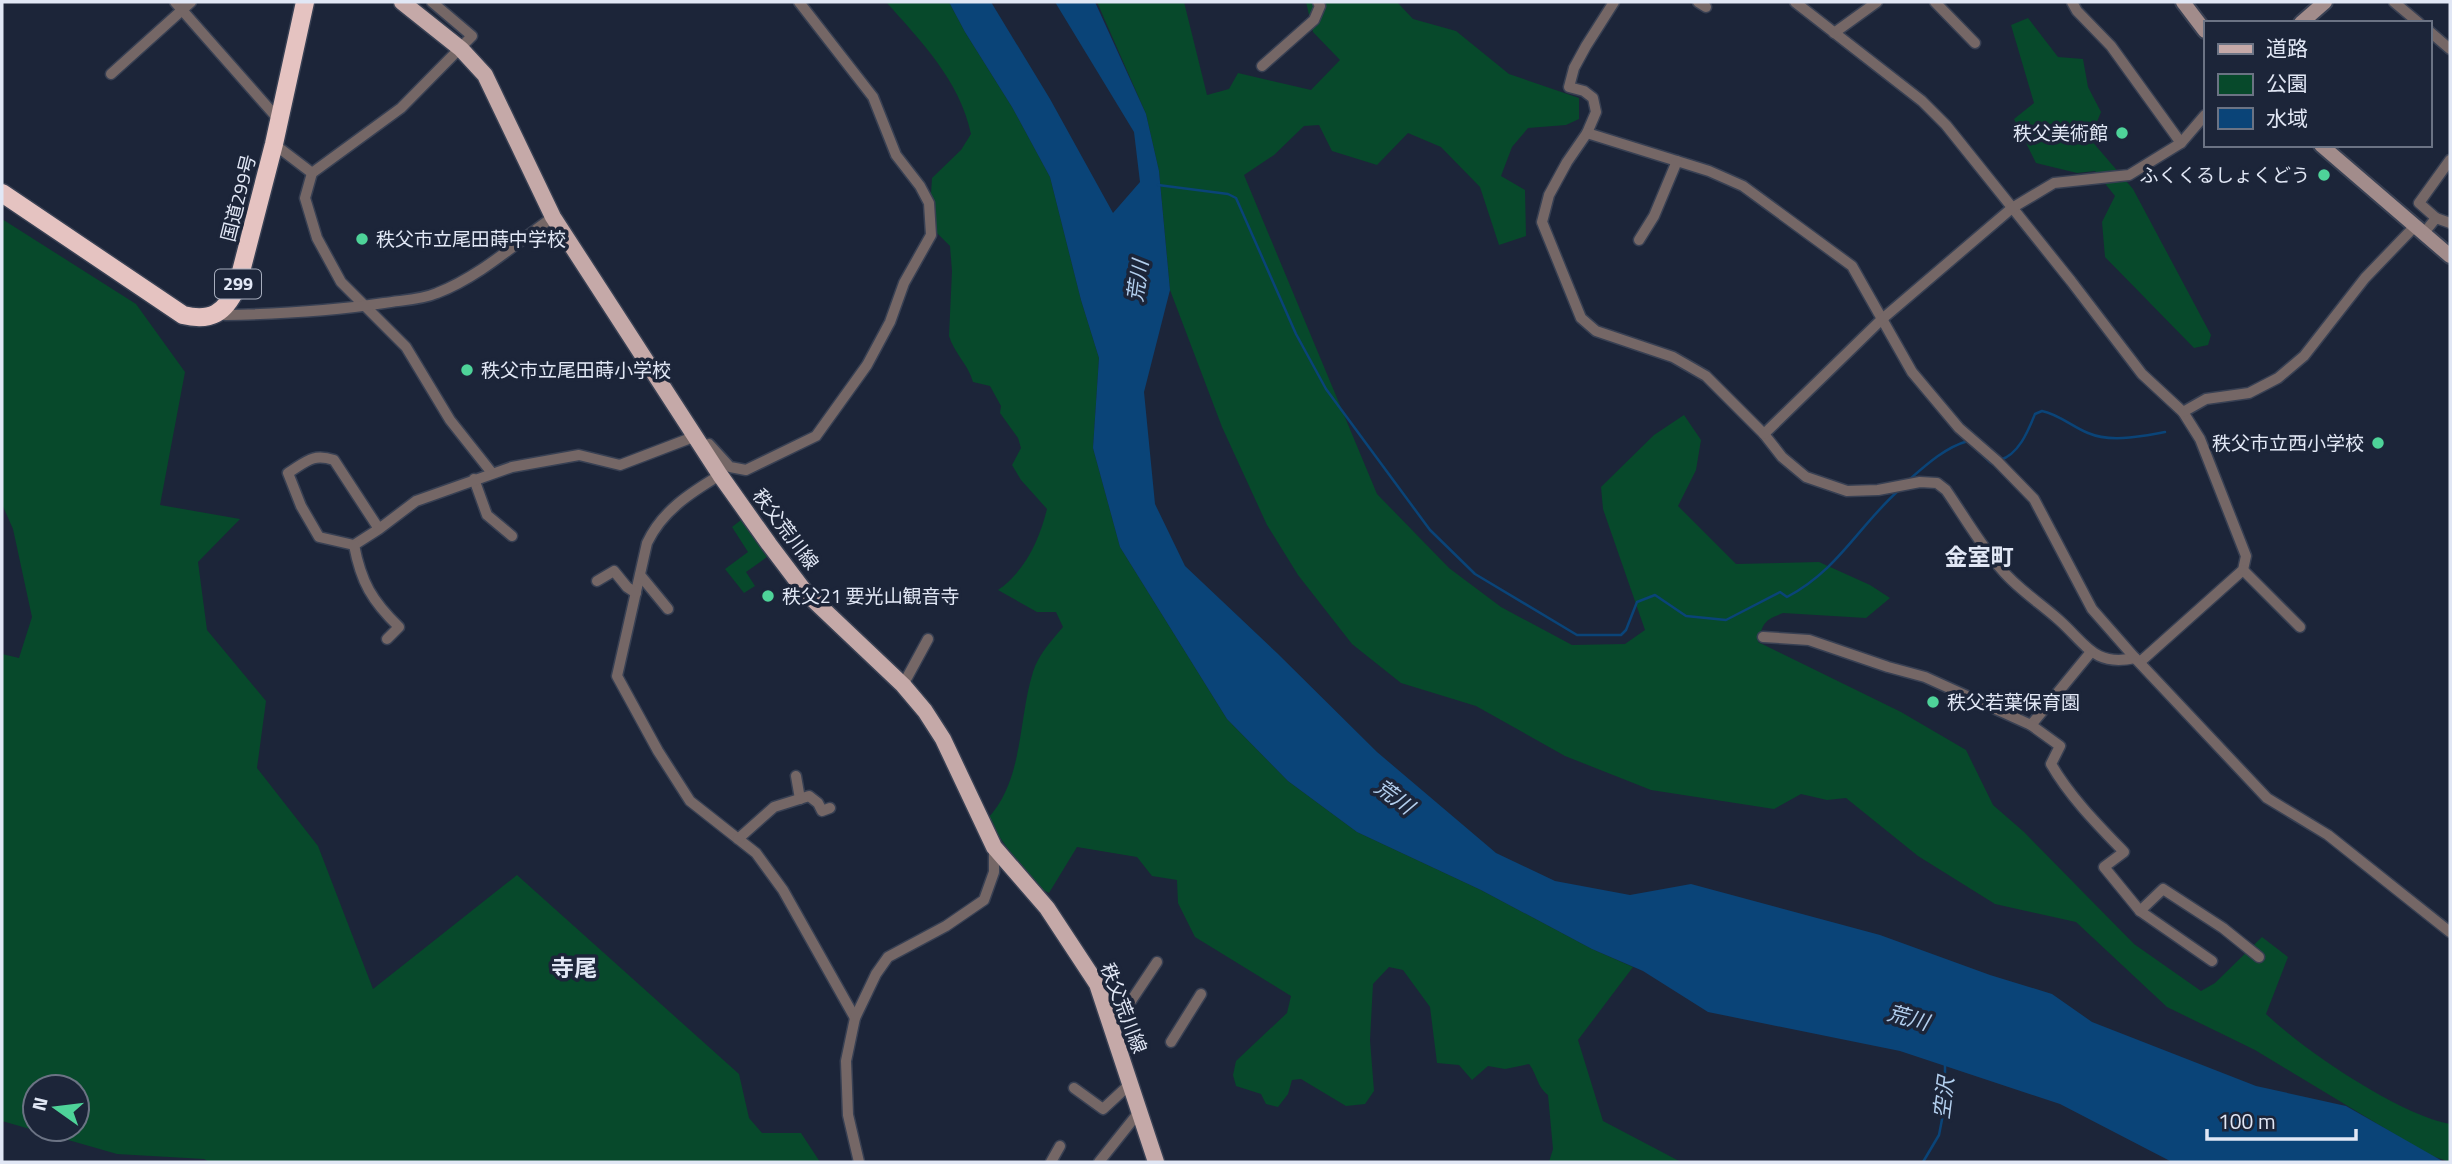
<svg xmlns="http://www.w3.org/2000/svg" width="2452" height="1164" viewBox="0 0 2452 1164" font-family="'Titillium Web','Noto Sans JP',sans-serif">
  <rect width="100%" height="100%" fill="#1c2539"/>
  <g fill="#07492b" fill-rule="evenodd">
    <path d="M886 2H949L965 32 1012 107 1050 177 1081 300 1099 358 1093 448 1120 547 1227 719 1288 781 1357 832 1481 890 1592 949 1633 967 1578 1040 1603 1121 1681 1162H1549L1553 1149 1548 1095C1536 1085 1538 1076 1529 1064L1505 1069 1488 1066 1472 1080 1459 1065 1437 1063 1430 1007 1403 970 1389 967 1373 984 1370 1040 1374 1091 1365 1104 1346 1106 1301 1079 1292 1080 1288 1094 1278 1107 1266 1104 1261 1094 1236 1086 1233 1075 1236 1061 1287 1013 1291 996 1195 937 1178 903 1177 880 1152 876 1137 857 1077 847 1049 893 1033 885 987 819C1024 781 1018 719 1033 672 1038 655 1052 640 1063 627L1056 612H1037L998 590C1025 571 1039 541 1047 509L1021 480 1012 465 1021 448 1018 438 1000 413 1001 406 990 386 973 382C968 364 954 353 949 336L952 271 950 246 935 231 931 194 932 178 961 150 971 134C960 81 921 41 886 2Z"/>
    <path d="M1097 2H1184L1207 95 1229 89 1238 73 1311 90 1340 60 1313 32 1306 2H1397L1413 19 1456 31 1509 74 1579 98V119L1566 125 1528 128 1512 147 1501 176 1525 190 1526 236 1499 245 1480 187 1441 147 1408 133 1377 165 1332 151 1319 125 1304 126 1274 155 1244 175 1377 494 1449 568 1501 607 1572 645 1625 644 1645 630 1603 509 1601 487 1654 435 1684 415 1701 440 1696 470 1678 506 1736 564 1819 562 1870 585 1890 598 1866 618 1783 613C1764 620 1763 623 1758 642L1901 712 1966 750 1993 805 2024 832 2134 944 2201 991 2215 983 2262 937 2288 957 2266 1014C2305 1051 2398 1114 2450 1124V1162L2429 1155 2255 1050 2167 1007 2076 922 1995 904 1918 856 1846 798 1827 800 1801 794 1774 809 1651 790 1565 756 1476 706 1401 683 1352 644 1298 575 1267 525 1222 427 1170 290 1159 171 1146 114Z"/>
    <polygon points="2028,18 2058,57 2083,59 2088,87 2101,112 2090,139 2133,189 2211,335 2208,345 2194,348 2105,257 2102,222 2115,196 2095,171 2077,173 2036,163 2014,119 2034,103 2011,25"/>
    <path d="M2 219 136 304 185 372 160 505 240 519 198 562 207 630 266 701 257 768 318 846 373 989 517 875 739 1074 749 1118 762 1133H801L820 1162H210L204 1159 117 1154 2 1121V654L19 658 32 617 13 529 2 504ZM77 1087V1129H35V1087Z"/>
    <polygon points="741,520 767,557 746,572 755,586 744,593 725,569 748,552 732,527"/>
  </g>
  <polygon fill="#0a4478" points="949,2 991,2 1050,99 1113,213 1140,182 1134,132 1055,2 1095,2 1146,114 1159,171 1170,290 1144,392 1155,504 1185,566 1277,653 1377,752 1496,853 1555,881 1630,895 1691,884 1880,935 1990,975 2052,994 2092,1022 2256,1086 2346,1106 2444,1162 2172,1162 2060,1104 1900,1051 1708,1012 1643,971 1592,949 1481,890 1357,832 1288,781 1227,719 1120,547 1093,448 1099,358 1081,300 1050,177 1012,107 965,32"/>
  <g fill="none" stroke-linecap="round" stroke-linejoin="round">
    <g stroke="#0a4478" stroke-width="2.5">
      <path d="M1158 185 1228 194 1236 198 1296 334 1326 389 1430 530 1475 574 1577 635H1621L1626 630 1637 602 1655 595 1686 616 1726 620 1780 592 1787 597C1838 570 1858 527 1898 491"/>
      <polyline points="1978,451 1991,463 1994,462"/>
      <path d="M2000 460C2019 454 2028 431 2035 414L2042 411C2058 414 2073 427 2088 433 2111 443 2142 436 2165 432"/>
      <path d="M1910 479C1927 464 1946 447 1968 441"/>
      <polyline points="1923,1162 1939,1135 1945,1104 1945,1065"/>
    </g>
    <defs>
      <g id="street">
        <polyline points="175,2 279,120"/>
        <polyline points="432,2 472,36 401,108 312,173 305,198 317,238 341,282 406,347 450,420 492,473"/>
        <path d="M1614 2 1586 46 1574 68 1569 87 1584 91 1593 98 1596 112 1587 133 1567 162 1549 195 1542 222 1581 318 1596 331 1673 357 1706 376 1764 434 1782 457 1806 477 1847 491 1878 490 1920 482 1937 483 1946 490C1964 516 1981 546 2002 570 2018 589 2040 603 2059 620 2086 644 2094 667 2135 658"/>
        <polyline points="1698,2 1706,7"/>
        <polyline points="1795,2 1922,101 1946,125 2071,281 2142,374 2183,412 2200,439 2246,556 2243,570 2140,662"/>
        <polyline points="1935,2 1975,43"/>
        <polyline points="2072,2 2077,11 2111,46 2181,143"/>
        <polyline points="2394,2 2419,23"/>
        <polyline points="2429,31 2450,49"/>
        <polyline points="1834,33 1877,2"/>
        <polyline points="1262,66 1314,20 1320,6 1318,2"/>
        <polyline points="111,74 191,2"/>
        <polyline points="1587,133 1709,171 1743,186 1852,266 1912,372 1959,428 1997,461 2034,499 2092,609 2135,658 2267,798 2328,835 2450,932"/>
        <polyline points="274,144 312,173"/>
        <polyline points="2436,218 2419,203 2450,160"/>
        <polyline points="2424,233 2436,218 2450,223"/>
        <polyline points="1639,240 1654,216 1677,161"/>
        <path d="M221 310 225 315C278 314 331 311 384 303 402 300 421 300 437 293 479 277 516 243 553 217"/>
        <polyline points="2183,412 2206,399 2249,393 2278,378 2304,356 2365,278 2416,225"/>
        <polyline points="1764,434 1881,320 2012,208 2054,183 2129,175 2181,143 2205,115"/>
        <polyline points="704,448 709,444 730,467 746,470 816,436 867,365 890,322 904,283 931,235 929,203 920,186 896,155 873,97 799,2"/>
        <path d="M720 475C690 493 662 511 647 543L617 676 658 751 690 801 756 853 783 890 855 1018"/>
        <polyline points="474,479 487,515 512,536"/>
        <path d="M379 529 354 545 319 537 301 506 288 473C306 462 312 453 334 460L379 529 416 501 512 467 579 455 620 465 696 436"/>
        <path d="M354 545C361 582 372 601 399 627L387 639"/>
        <polyline points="2243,570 2300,627"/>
        <polyline points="640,575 668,609"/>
        <polyline points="597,581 614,571 627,587 636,593"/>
        <polyline points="1763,637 1809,640 1888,667 1925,677 2031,725 2091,652"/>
        <polyline points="903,685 928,639"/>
        <path d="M2031 725 2060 746 2051 764C2070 797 2098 825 2124 852L2104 867 2140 911 2212 961"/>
        <polyline points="796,776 800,799"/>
        <polyline points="738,839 774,807 809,796 818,803 822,811 830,808"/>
        <polyline points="2140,911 2163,889 2223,928 2259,957"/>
        <polyline points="1127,1007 1157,962"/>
        <polyline points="1171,1042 1201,994"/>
        <polyline points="1074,1088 1103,1109 1130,1084"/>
        <polyline points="859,1162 848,1115 846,1061 855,1018 876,974 888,957 946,926 984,900 994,872 994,849"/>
        <polyline points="1051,1162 1060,1146"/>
        <polyline points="1099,1162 1139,1112"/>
      </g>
      <g id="secondary">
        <polyline points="2183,2 2205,31"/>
        <polyline points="2301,23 2325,2"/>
        <polyline points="2321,145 2450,256"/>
      </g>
      <polyline id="primary" points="402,2 461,49 485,75 553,217 720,475 769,544 806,593 903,685 925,711 943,739 994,847 1047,908 1097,984 1156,1162"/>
      <path id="highway" d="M2 193 183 315C211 322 225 313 237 287L274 144 305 2"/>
    </defs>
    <use href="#street" stroke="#384053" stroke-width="13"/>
    <use href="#secondary" stroke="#384053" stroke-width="18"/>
    <use href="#primary" stroke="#384053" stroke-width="19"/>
    <use href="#highway" stroke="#384053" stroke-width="21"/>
    <use href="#street" stroke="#756766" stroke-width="10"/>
    <use href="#secondary" stroke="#a28c8b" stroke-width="14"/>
    <use href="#primary" stroke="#c5a9a8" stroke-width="16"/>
    <use href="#highway" stroke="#e5c3c1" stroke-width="18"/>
  </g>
  <g fill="#4ed399" stroke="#1c2539" stroke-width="2.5">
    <circle cx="2122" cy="133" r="7"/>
    <circle cx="2324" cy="175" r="7"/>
    <circle cx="362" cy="239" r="7"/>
    <circle cx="467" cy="370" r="7"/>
    <circle cx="2378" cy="443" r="7"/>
    <circle cx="768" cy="596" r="7"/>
    <circle cx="1933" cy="702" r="7"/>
  </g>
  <g text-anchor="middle" stroke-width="7" stroke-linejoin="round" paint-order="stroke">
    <rect fill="#1c2539" stroke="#a6adbd" stroke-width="2" x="215" y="269.5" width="46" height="29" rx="5"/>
    <g font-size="18" font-weight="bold" fill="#e1e7f5">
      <text x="238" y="290">299</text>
    </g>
    <g font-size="19" fill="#e1e7f5" stroke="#1c2539" text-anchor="start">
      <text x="2108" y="140" text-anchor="end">秩父美術館</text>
      <text x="2310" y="182" text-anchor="end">ふくくるしょくどう</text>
      <text x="376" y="246">秩父市立尾田蒔中学校</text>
      <text x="481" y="377">秩父市立尾田蒔小学校</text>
      <text x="2364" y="450" text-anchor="end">秩父市立西小学校</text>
      <text x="782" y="603">秩父21 要光山観音寺</text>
      <text x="1947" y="709">秩父若葉保育園</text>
    </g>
    <g font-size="19" fill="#e1e7f5" stroke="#1c2539">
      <text transform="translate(238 198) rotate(-76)" y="7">国道299号</text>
      <text transform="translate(786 529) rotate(53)" y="7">秩父荒川線</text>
      <text transform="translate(1124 1008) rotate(69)" y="7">秩父荒川線</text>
    </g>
    <g font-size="21" font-style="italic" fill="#b3cfee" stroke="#1c2539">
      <text transform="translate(1138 281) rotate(-82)" y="7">荒川</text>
      <text transform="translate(1394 797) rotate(36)" y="7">荒川</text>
      <text transform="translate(1908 1018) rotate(15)" y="7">荒川</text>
      <text transform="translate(1944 1098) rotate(-83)" y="7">空沢</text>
    </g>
    <g font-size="23" font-weight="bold" fill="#e1e7f5" stroke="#1c2539">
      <text x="1979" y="565">金室町</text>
      <text x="574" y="976">寺尾</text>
    </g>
  </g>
  <rect width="2452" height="1164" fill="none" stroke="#e1e7f5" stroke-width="7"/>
  <rect x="2204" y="21" width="228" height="126" fill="#1c2539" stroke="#6b7384" stroke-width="2"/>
  <rect x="2218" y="44" width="35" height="10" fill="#c5a9a8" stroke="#6b7384" stroke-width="2"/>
  <text x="2266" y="56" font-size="21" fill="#e1e7f5">道路</text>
  <rect x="2218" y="74" width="35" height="21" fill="#07492b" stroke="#6b7384" stroke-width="2"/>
  <text x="2266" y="91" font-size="21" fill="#e1e7f5">公園</text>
  <rect x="2218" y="108" width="35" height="21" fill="#0a4478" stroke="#6b7384" stroke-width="2"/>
  <text x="2266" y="126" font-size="21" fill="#e1e7f5">水域</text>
  <g transform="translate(56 1108) rotate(284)"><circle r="33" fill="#1c2539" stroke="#6b7384" stroke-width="2"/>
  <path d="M0-5L12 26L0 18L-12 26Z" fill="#4ed399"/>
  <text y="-10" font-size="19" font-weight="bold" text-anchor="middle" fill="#e1e7f5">N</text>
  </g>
  <path d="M2207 1129v10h149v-10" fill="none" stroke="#e1e7f5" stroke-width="3.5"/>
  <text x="2218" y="1129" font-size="21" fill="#e1e7f5" stroke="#1c2539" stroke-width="5" paint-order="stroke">100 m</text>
</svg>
